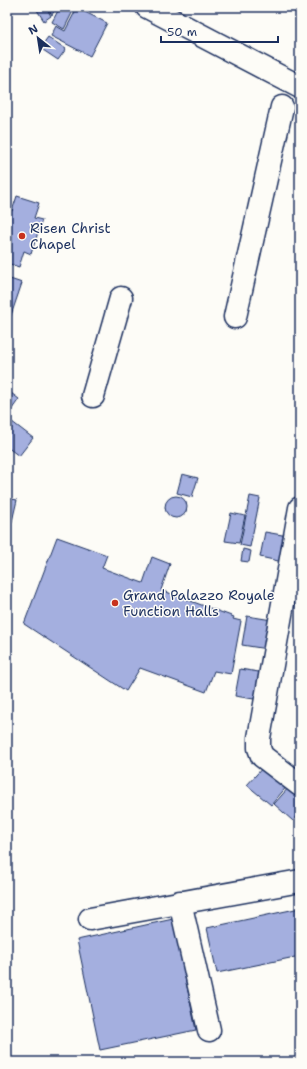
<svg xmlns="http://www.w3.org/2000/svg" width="307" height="1069" viewBox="0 0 307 1069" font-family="'Shantell Sans',sans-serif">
  <rect width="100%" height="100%" fill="#fdfcf7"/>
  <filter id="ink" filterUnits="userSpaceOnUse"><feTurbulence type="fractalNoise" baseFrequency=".025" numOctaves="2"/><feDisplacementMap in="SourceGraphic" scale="8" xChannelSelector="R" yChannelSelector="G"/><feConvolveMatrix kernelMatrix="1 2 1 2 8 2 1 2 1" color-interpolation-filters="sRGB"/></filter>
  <g filter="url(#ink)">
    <g fill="#a4afdf" stroke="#1b2f5e">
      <polygon points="35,7 46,7 51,16 44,21"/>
      <polygon points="47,7 56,7 52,15"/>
      <polygon points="60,7 75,7 64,29 52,22"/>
      <polygon points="77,8 107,23 90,56 51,36 56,26 65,31"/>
      <polygon points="48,37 66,49 58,60 40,48"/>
      <polygon points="17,196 39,203 34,218 42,220 31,254 24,251 19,267 7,263 7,210 12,211"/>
      <polygon points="7,278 22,283 7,327"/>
      <polygon points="7,390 19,399 7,416"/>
      <polygon points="7,418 33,438 19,456 7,447"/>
      <polygon points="182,474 198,478 192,497 177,493"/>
      <polygon points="250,496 260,498 250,547 240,545"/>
      <circle cx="176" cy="507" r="11"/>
      <polygon points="7,498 17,500 10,530 7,529"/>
      <polygon points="231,513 245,516 239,543 225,541"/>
      <polygon points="265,532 288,536 283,562 260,557"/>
      <polygon points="57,537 107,555 102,568 143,583 152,557 170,564 161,590 234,617 233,619 241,621 231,674 214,671 206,692 140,668 126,691 24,624"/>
      <polygon points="243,549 251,551 249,562 241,561"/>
      <polygon points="247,616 272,620 267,649 242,645"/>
      <polygon points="240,669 265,673 260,700 235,696"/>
      <polygon points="265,765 288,785 271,805 247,785"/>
      <polygon points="290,786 300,794 300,813 293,821 274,804"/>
      <polygon points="300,908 300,956 217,973 207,928"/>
      <polygon points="173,919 196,1030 100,1050 77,940"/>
    </g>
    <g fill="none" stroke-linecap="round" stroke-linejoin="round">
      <defs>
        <g id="minor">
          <polyline points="235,317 282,107"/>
          <polyline points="93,396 121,298"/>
          <polyline points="300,508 259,738 259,748 262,756 300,785"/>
          <polyline points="180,902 209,1030"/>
          <polyline points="90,919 300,881"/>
        </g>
        <polyline id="major" points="147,7 300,87"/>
      </defs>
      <use href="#minor" stroke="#1b2f5e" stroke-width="25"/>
      <use href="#major" stroke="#1b2f5e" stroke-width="25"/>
      <use href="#minor" stroke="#fdfcf7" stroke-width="22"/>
      <use href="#major" stroke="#fdfcf7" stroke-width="22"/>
    </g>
  </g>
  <g fill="#c8321e" stroke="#fdfcf7" stroke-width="1.5">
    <circle cx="22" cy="236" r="4"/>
    <circle cx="115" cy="603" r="4"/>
  </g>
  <g text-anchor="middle" stroke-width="3" stroke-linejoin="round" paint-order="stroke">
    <g font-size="14" fill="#1b2f5e" stroke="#fdfcf7" text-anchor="start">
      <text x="30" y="233">Risen Christ<tspan x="30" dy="16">Chapel</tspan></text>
      <text x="123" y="600">Grand Palazzo Royale<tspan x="123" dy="16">Function Halls</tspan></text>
    </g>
  </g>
  <rect width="307" height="1069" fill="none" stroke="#fdfcf7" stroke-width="24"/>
  <rect x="12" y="12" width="283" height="1045" fill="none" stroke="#1b2f5e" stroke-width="1.5" filter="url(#ink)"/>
  <g transform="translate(38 38) rotate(330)" stroke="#fdfcf7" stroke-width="3" paint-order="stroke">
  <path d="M0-3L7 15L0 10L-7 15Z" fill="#1b2f5e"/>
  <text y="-6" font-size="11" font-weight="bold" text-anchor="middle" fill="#1b2f5e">N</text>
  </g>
  <path d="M161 36v6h117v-6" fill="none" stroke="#1b2f5e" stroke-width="2"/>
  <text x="167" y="36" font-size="12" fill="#1b2f5e" stroke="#fdfcf7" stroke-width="3" paint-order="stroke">50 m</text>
</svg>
